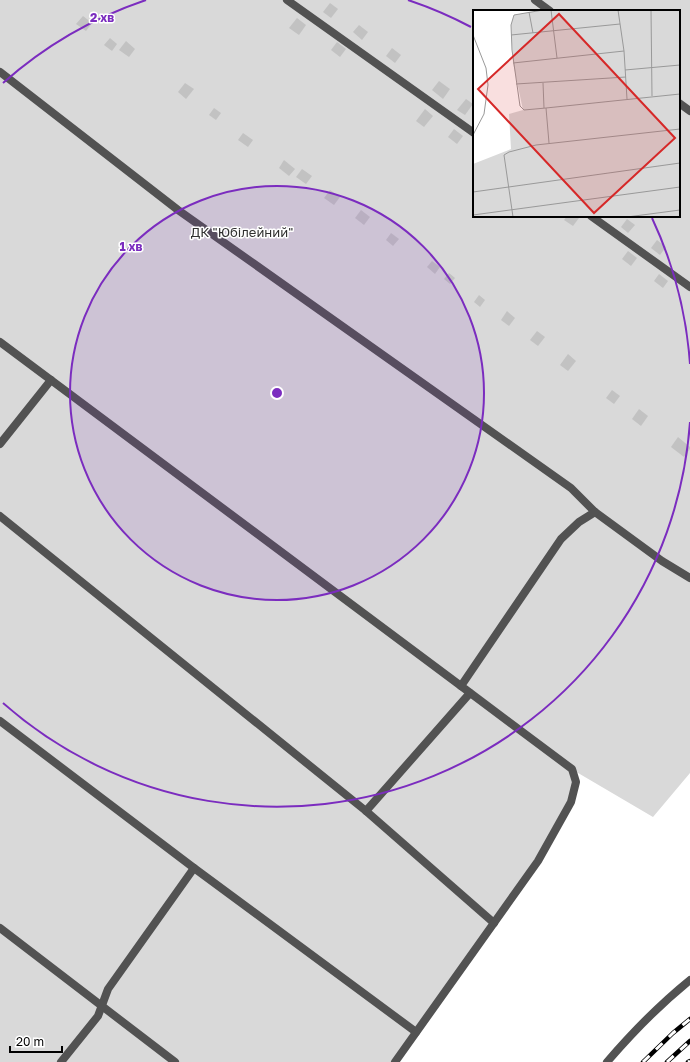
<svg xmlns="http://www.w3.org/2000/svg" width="690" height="1062" viewBox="0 0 690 1062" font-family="'Golos Text',sans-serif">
  <rect width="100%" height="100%" fill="#fff"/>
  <path fill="#d9d9d9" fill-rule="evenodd" d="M0 0H690V773L653 817 573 770 576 782 571 802 538 861 395 1062H0ZM474 11H679V216H474Z"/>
  <g fill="#c2c2c2">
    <polygon points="330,3 338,9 331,18 323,12"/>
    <polygon points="83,16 92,23 86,31 76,24"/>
    <polygon points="297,18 306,25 299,35 289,28"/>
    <polygon points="359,25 368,32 362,40 353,32"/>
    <polygon points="110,38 117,44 112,51 104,45"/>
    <polygon points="126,41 135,49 129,57 119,50"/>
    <polygon points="337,42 346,49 340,57 331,50"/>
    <polygon points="392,48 401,55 395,63 386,56"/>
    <polygon points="439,81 450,89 443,99 432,90"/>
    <polygon points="185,83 194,89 186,99 178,92"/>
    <polygon points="466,99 473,104 465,115 457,110"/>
    <polygon points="214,108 221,113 216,120 209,115"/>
    <polygon points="425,109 433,116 424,127 416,121"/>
    <polygon points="454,129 463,136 457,144 448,137"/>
    <polygon points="243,133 253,140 248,147 238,140"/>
    <polygon points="284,160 295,169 289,176 279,168"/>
    <polygon points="302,169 312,176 306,184 296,177"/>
    <polygon points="330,190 340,197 334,205 324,198"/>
    <polygon points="361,210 370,217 364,225 355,218"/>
    <polygon points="567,216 577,216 579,218 573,226 564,220"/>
    <polygon points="627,219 635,225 628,233 621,227"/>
    <polygon points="391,233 399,239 393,246 386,240"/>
    <polygon points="657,240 666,247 660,255 651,248"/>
    <polygon points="628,251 637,258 631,266 622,259"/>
    <polygon points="432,261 440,267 435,274 427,267"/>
    <polygon points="449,273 455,278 450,284 444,279"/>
    <polygon points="659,274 668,281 663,288 654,281"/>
    <polygon points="479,295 485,300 480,307 474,302"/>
    <polygon points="507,311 515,318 509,326 501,320"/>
    <polygon points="537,331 545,337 538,346 530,340"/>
    <polygon points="568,354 576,361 568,371 560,365"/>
    <polygon points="612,390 620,396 614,404 606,398"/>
    <polygon points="639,409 648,416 641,426 632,419"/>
    <polygon points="678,437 690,447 690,449 684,457 671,447"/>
  </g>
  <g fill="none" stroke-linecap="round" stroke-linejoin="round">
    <g stroke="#525252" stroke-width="8">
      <polyline points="287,0 474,133"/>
      <polyline points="535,0 550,11"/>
      <polyline points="0,72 178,210 571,488 595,512 662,561 690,578"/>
      <polyline points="679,103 690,111"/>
      <polyline points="591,216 690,287"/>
      <polyline points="0,342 461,686"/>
      <polyline points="0,444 51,380"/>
      <polyline points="0,516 366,811 494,923"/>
      <polyline points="0,721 194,868 416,1032"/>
      <polyline points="366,811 470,693"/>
      <polyline points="0,928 175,1062"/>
      <polyline points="61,1062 98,1016 108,989 194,868"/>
      <polyline points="395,1062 538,861 571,802 576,782 572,769 461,686 561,539 579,522 595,512"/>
      <path d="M607 1062C632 1033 659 1005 690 980"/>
    </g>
    <defs>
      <g id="rail">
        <polyline points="643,1062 673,1033 690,1019"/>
        <polyline points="667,1062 690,1041"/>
        <polyline points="688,1062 690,1061"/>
      </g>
    </defs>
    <use href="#rail" stroke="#000" stroke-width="4.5"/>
    <use href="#rail" stroke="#fff" stroke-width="3" stroke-dasharray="9" stroke-linecap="butt"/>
  </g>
  <circle cx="277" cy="393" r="207" fill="#7b2cbf" fill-opacity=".12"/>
  <g fill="none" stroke="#7b2cbf" stroke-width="2">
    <circle cx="277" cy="393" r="207"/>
    <path d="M690 422A414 414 0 0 1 3 703M3 83A414 414 0 0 1 146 0M408 0A414 414 0 0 1 471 27M652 218A414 414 0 0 1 690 364"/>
  </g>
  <g text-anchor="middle" stroke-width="3" stroke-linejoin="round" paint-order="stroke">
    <g font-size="13" fill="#303030" stroke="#fff">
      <text x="242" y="237">ДК "Юбілейний"</text>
    </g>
  </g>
  <g transform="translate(473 10)">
    <rect width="207" height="207" fill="#fff"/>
    <path d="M70 0H207V207H0V154L38 139 36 104 50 100 40 53 38 15 41 5Z" fill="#d9d9d9"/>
    <path fill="none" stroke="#999" stroke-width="1" d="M70 0 41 5 38 15 39 40 47 96 51 100 73 98 76 133M78 0 84 48M145 0 151 41 154 89M178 0 179 86M56 2 60 23M0 25 13 58 15 75 11 104 0 125M38 25 147 14M40 53 151 41M152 60 207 55M70 73 71 98M43 74 153 67M73 98 207 84M0 182 207 153M0 205 207 177M40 207 31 145 36 142 63 135 207 119M154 207 207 200"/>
    <path fill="#d62828" fill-opacity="0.15" stroke="#d62828" stroke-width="2" d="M86 4 202 128 121 203 5 79Z"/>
    <rect width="207" height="207" fill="none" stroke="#000" stroke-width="2"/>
  </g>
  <circle cx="277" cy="393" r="6" fill="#7b2cbf" stroke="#fff" stroke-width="2"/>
  <g font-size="12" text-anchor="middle" font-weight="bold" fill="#7b2cbf" stroke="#fff" stroke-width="3" stroke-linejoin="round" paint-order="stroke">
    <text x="102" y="22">2 хв</text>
    <text x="131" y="251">1 хв</text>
  </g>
  <path d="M10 1046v6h52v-6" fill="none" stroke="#000000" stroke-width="2"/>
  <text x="16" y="1046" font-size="12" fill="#000000" stroke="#ffffff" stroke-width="3" paint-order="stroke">20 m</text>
</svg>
